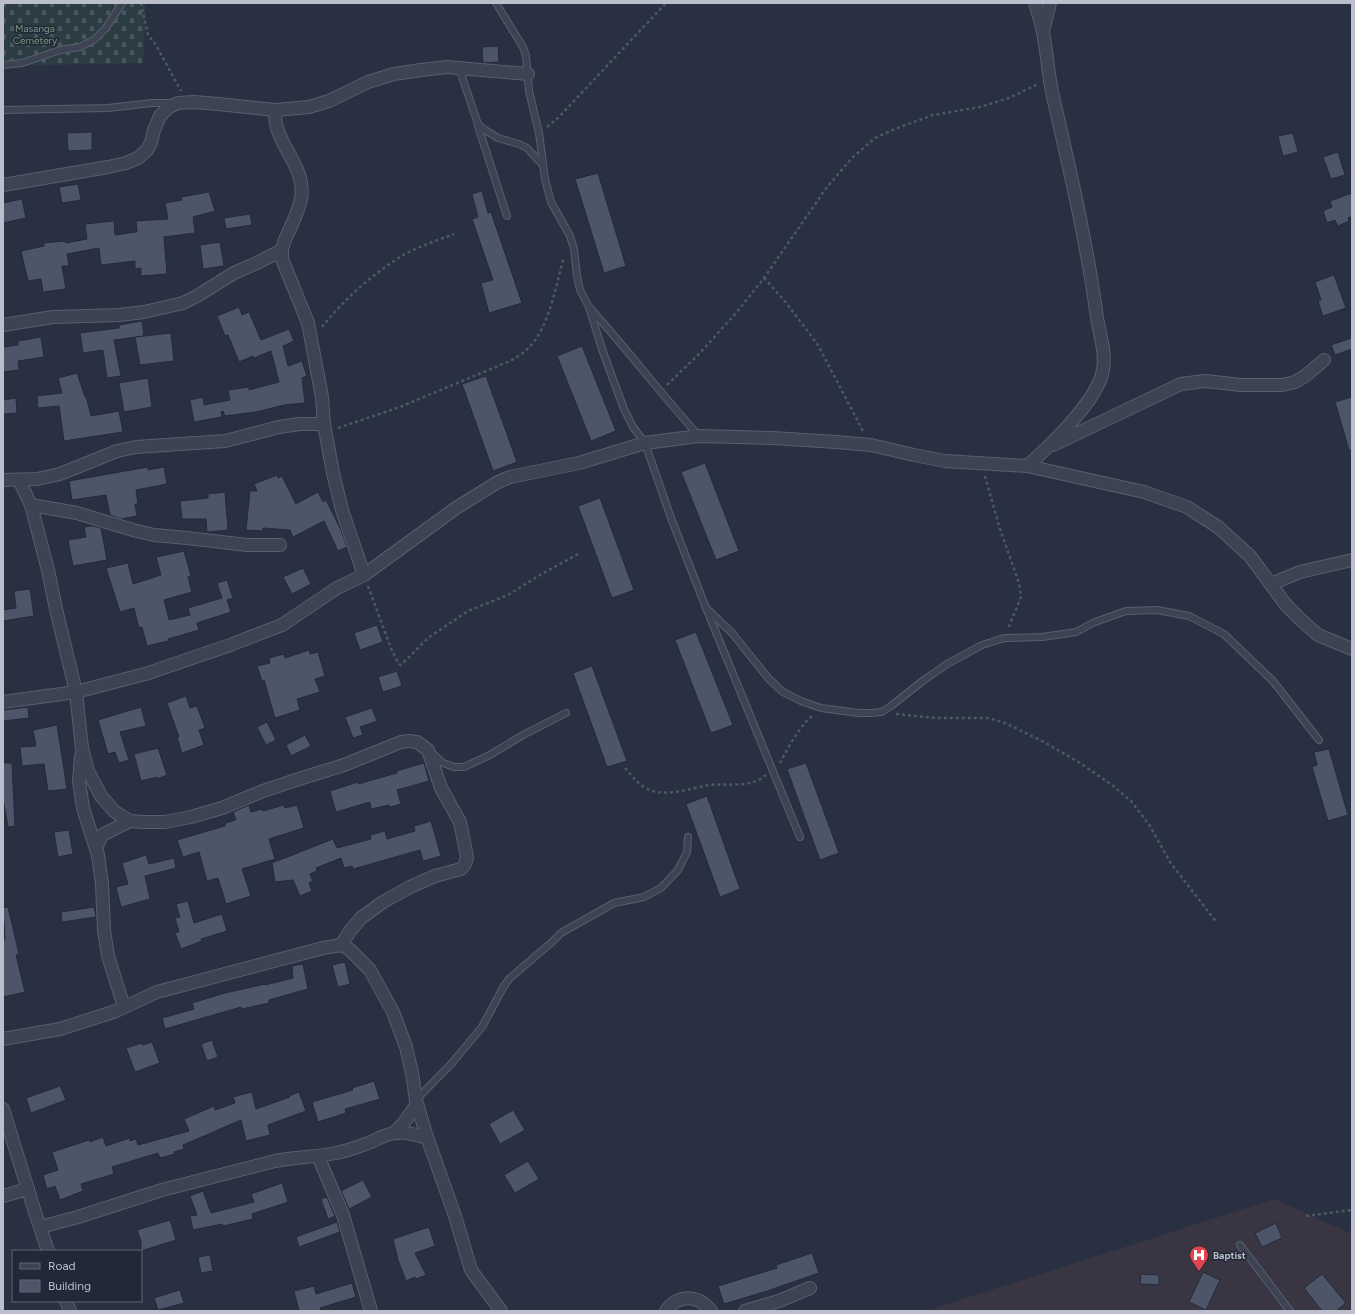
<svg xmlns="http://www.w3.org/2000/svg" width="1355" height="1314" viewBox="0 0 1355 1314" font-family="Figtree,sans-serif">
  <defs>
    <pattern id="cemetery-stones" width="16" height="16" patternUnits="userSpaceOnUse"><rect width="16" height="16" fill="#2b3d43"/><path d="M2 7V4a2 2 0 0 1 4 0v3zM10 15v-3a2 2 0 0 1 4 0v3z" fill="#48575d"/></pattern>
  </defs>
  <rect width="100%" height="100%" fill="#293042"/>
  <polygon fill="#393543" points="1274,1199 1352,1234 1352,1311 926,1311"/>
  <polygon fill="url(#cemetery-stones)" points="3,3 146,3 143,63 3,66"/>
  <g fill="#4d5569" stroke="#242a3a">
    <polygon points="498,46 499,62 483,63 482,47"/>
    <polygon points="92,132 92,150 68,151 67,133"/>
    <polygon points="1293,133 1298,152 1283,156 1278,136"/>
    <polygon points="1338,152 1345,175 1331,179 1323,157"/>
    <polygon points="598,173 626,266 604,273 575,179"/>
    <polygon points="78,184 81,200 62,203 59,187"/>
    <polygon points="482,191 488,213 491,212 522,303 489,313 481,283 493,280 472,219 478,217 472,194"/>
    <polygon points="209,192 215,211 193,217 195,233 164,237 167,274 141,276 141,268 135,269 135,261 101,265 99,248 67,254 69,266 62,266 66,289 43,292 41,279 28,281 21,251 44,246 44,243 65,241 66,243 87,239 85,224 114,221 115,235 136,232 137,232 136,221 168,219 165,203 182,200 181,197"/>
    <polygon points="1352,193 1352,216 1348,218 1349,221 1338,226 1335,220 1327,223 1323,211 1332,207 1330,201"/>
    <polygon points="22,199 26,218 3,223 3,203"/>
    <polygon points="250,214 252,225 226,229 224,218"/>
    <polygon points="220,242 224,266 203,269 200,245"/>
    <polygon points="1334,275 1346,308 1323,316 1318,301 1321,300 1315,282"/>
    <polygon points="239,307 242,315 249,312 261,340 289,329 294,341 283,346 288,366 302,361 307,376 302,378 305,403 284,405 256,412 225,416 223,411 221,412 222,417 194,422 190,400 203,397 204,405 230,400 228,390 249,387 249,390 279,382 271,351 254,358 253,356 239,362 228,335 225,336 217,316"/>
    <polygon points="142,321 144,336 114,340 121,376 107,378 103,350 83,353 80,333 119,328 119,325"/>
    <polygon points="171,333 174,361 140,365 135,337"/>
    <polygon points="41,337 44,357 18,361 19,370 3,372 3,347 18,345 18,341"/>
    <polygon points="1352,338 1352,349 1335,355 1331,345"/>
    <polygon points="582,346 616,431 591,441 557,356"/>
    <polygon points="77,373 85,397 86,396 91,416 119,411 123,432 64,441 59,406 38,408 37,396 62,393 58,378"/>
    <polygon points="486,376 517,462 493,471 462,384"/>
    <polygon points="148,378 152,407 124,412 119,383"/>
    <polygon points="1352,397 1352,450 1349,450 1335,402"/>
    <polygon points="16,398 17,413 3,414 3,400"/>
    <polygon points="705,463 739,551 716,560 681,472"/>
    <polygon points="148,467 148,470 164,467 167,484 136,490 138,504 135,504 137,516 121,519 110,515 106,495 72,500 69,481"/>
    <polygon points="277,475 278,478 282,476 296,504 318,492 323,502 326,500 341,530 347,547 338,551 324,521 293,537 290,530 263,528 263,531 246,530 250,491 257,491 254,484"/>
    <polygon points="225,492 228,530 207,532 206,519 182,519 180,501 208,498 208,494"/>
    <polygon points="600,498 634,590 612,598 578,506"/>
    <polygon points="93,526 101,528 107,560 73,566 68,540 86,537 84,527"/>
    <polygon points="184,551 191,576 188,577 192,592 164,600 169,620 190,615 188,608 222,598 217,583 227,580 233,598 227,600 231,612 197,623 199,630 168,639 168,641 147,646 142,627 139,628 134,608 120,612 106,568 128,563 133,584 161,575 156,557"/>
    <polygon points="303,568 311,584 292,594 283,577"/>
    <polygon points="30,589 34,616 3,621 3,610 16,608 14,591"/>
    <polygon points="377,625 383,642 360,650 354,633"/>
    <polygon points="696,632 733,725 711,733 675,640"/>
    <polygon points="309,650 310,654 318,652 325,676 315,679 320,692 297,699 300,710 275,718 264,680 262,681 257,666 270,663 269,658 284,654 285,658"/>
    <polygon points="592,666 627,761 607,767 573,673"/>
    <polygon points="397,671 402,686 383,692 378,677"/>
    <polygon points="186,696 190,708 197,706 205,728 199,730 204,745 182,753 177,737 179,737 167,703"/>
    <polygon points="28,707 29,718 3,721 3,710"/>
    <polygon points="141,707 146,726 120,732 129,760 119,763 115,752 108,754 98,720"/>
    <polygon points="372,708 377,721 360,727 363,735 353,738 345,717"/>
    <polygon points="267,722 276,740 266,745 257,727"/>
    <polygon points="57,725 67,789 48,791 44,764 22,766 20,747 36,746 33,730"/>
    <polygon points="305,735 311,746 291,756 286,745"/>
    <polygon points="158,748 167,775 157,779 157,777 141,781 134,754"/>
    <polygon points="1329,749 1348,815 1328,821 1312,767 1317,765 1314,752"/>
    <polygon points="3,763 12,763 15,826 8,827 3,799"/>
    <polygon points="424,763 429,781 397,790 401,804 390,807 389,805 371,809 370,802 336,812 330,791 358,782 359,784 372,780 397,773 396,771"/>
    <polygon points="806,763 839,853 820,860 787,769"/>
    <polygon points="707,796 740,889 720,897 686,804"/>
    <polygon points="249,805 251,812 262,809 263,811 284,805 285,808 297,805 304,828 269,839 275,859 242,869 251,896 226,904 218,878 207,881 199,852 183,857 177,840 225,826 225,823 236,820 233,812"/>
    <polygon points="431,821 441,856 423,861 420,850 353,869 352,866 344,868 341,858 316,868 317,871 310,874 313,881 309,883 312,891 300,896 293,880 275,882 272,863 295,854 333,839 337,848 371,839 370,835 385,831 387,839 415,831 414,826"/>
    <polygon points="69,830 73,854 58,857 54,832"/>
    <polygon points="146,855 149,864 174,858 176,868 145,876 150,899 121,907 116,887 128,884 122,863"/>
    <polygon points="188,901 194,923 222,914 227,931 201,939 202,941 181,949 175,933 179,932 175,918 180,917 176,904"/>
    <polygon points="8,907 19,954 16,955 25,992 3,997 3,939 5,939 3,908"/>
    <polygon points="94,907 96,917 62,922 61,912"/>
    <polygon points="345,962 350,984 338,987 332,965"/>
    <polygon points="303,964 308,989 269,1000 269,1003 242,1009 241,1007 165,1029 162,1018 194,1009 192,1003 225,993 265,984 265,985 293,978 292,966"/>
    <polygon points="212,1040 218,1057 207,1061 201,1044"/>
    <polygon points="152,1042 160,1063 135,1072 126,1048 142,1043 143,1045"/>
    <polygon points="374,1081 380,1099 345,1109 346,1113 318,1122 312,1102 353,1090 352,1088"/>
    <polygon points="60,1086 66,1100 31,1113 26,1098"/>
    <polygon points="252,1092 256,1109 290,1097 289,1096 299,1092 306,1111 268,1125 270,1135 246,1141 241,1120 183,1145 184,1149 174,1152 175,1154 160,1158 158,1153 112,1167 114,1174 81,1184 83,1191 60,1200 55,1186 47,1189 43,1175 58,1170 52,1152 89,1140 90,1142 103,1137 106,1146 130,1138 130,1141 136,1139 138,1145 189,1131 184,1119 214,1106 215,1110 235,1103 233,1097"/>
    <polygon points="513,1110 525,1130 500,1144 489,1124"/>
    <polygon points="528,1161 539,1179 515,1193 504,1175"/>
    <polygon points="363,1180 372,1197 349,1209 341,1191"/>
    <polygon points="282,1183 288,1202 252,1214 253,1219 223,1226 222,1224 193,1230 190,1216 197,1215 190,1196 203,1191 211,1213 254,1202 251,1194"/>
    <polygon points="327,1197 335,1216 328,1219 321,1199"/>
    <polygon points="170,1220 176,1240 141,1251 141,1241 137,1230"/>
    <polygon points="337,1222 340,1232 299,1247 296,1237"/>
    <polygon points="1276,1223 1282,1238 1262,1247 1255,1233"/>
    <polygon points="429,1227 435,1246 415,1253 426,1275 416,1279 415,1277 406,1281 398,1260 393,1239"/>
    <polygon points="812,1253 819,1273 764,1292 724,1304 718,1286 777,1268 776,1265"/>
    <polygon points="210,1255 213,1271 201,1273 198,1257"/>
    <polygon points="1203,1272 1220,1280 1206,1310 1189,1302"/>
    <polygon points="1141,1274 1159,1275 1159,1285 1140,1284"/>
    <polygon points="1322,1274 1346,1303 1336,1311 1322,1311 1304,1288"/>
    <polygon points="352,1283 356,1297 320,1308 321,1311 299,1311 294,1291 314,1286 316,1294"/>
    <polygon points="180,1290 184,1303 158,1310 154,1298"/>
  </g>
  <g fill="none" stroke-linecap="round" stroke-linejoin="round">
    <defs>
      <g id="lane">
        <path d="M496 3 523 47 526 56 529 91 539 133 545 179 551 202 570 236 574 249 577 276 580 290 589 307C627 349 661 394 699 436"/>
        <polyline points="3,65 22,63 60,50 80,47 86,44 95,39 106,28 122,3"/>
        <polyline points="459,68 478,124 482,128 498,138 519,144 527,148 543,165"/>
        <polyline points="3,110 108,108 152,103 171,103"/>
        <polyline points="478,126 507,216"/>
        <polyline points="589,307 603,352 624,409 633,427 645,443 671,518 706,608 800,837"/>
        <polyline points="706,608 732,633 769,679 783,692 801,701 821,708 859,713 871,713 882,712 891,706 924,680 947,664 982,645 1004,638 1042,637 1076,632 1095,622 1126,611 1157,610 1189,616 1224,634 1273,681 1319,740"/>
        <polyline points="431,752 443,763 454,767 464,767 488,756 523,735 566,713"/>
        <polyline points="416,1100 452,1063 482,1027 504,986 510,978 552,942 561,933 614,903 644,897 661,888 678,870 687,852 688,837"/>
        <polyline points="1240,1245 1290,1311"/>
      </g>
      <g id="street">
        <polyline points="1043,31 1050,3"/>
        <path d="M275 110C275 116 275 122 277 128 284 152 306 171 301 199 298 214 290 228 284 242L282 250V259L308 323 322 397 324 424 333 473 342 510 364 575"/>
        <polyline points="3,185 108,167 126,163 138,158 147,150 151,143 154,130 160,116 169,107 178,103 194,102 218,104 275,110 309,107 329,101 368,82 394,74 421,70 447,67 528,74"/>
        <polyline points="3,325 53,317 119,315 144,312 183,303 197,296 234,273 259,262 282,250"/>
        <polyline points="1053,445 1181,384 1205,381 1241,385 1282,385 1295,382 1305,376 1324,360"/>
        <path d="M1027 466C1050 446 1098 400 1103 370 1106 353 1100 335 1097 318 1087 242 1069 167 1052 92 1048 72 1047 52 1043 32 1041 22 1038 13 1035 3"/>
        <polyline points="3,480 37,479 60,474 117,451 136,447 225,441 279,427 300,424 324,424"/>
        <polyline points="19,480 31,505 48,570 56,609 76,692 82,748 88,771 101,796 115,812 130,821 143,822 165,822 191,817 222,808 263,791 302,778 344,765 401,742 409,741 417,742 428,750 441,788 460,822 467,857 465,864 461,869 435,876 410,887 383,902 361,918 350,931 341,945"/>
        <polyline points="31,505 77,513 133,530 154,535 187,538 247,545 280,545"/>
        <polyline points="1271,584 1300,572 1352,560"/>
        <polyline points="3,702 76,692 145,674 230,645 282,625 337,588 364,575 456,508 498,482 510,477 579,463 645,443 699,436 773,438 836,442 871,445 914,455 945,461 1027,466 1144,492 1187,507 1218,527 1250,556 1286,605 1300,619 1318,635 1352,649"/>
        <polyline points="81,756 79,781 83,808 98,855 102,884 104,930 108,956 124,1007"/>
        <polyline points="96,848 102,835 130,821"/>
        <polyline points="3,1039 60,1029 116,1011 157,992 323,948 341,945 349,949 370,970 393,1012 406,1047 412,1073 416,1100 426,1134 455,1216 471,1270 501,1311"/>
        <polyline points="3,1109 34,1209 48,1251"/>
        <polyline points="394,1133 403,1124 417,1104"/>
        <polyline points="318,1156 343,1215 371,1311"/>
        <polyline points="3,1196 28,1189"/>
        <path d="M40 1227 78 1217 162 1190 275 1161C296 1157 316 1157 336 1153 348 1151 360 1146 371 1142 380 1138 387 1133 397 1133 407 1132 417 1135 427 1138"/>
        <polyline points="66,1301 70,1311"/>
        <path d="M666 1311C678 1294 698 1294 711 1311"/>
        <polyline points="745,1311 779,1301 810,1288"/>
      </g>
    </defs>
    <use href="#lane" stroke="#595e6c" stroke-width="8"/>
    <use href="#street" stroke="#595e6c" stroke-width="14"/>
    <g stroke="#495a60" stroke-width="2.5" stroke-dasharray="3 3" stroke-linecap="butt">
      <polyline points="141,3 148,35 156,45 181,91"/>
      <polyline points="547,127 558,118 666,3"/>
      <polyline points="764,278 784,300 818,345 864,433"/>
      <path d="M322 327C345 298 374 273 405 254 420 246 438 240 454 234"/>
      <polyline points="667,385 700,353 736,313 764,278 827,187 852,158 875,138 895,129 933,115 980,107 1009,98 1038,84"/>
      <path d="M338 428 400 407 510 361C515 358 521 355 525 351 549 332 556 284 564 257"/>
      <polyline points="985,476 999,526 1019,583 1021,597 1008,629"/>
      <polyline points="368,586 392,651 399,664 401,665 428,638 468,611 508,595 540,575 578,554"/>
      <polyline points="896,714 936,718 988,718 1005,723 1044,742 1077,761 1112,785 1131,801 1150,826 1170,862 1217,923"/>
      <path d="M780 763C789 746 799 727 813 715"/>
      <path d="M625 768C633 777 639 786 650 790 667 797 692 788 710 785 725 783 741 787 756 781 759 780 763 777 766 775"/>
      <polyline points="1306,1216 1352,1210"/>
    </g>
    <use href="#lane" stroke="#3d4352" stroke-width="6"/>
    <use href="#street" stroke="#3d4352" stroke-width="12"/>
  </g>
  <defs>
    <symbol id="hospital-pin" viewBox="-11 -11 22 30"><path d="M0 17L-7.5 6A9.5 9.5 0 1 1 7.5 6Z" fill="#e0444e" stroke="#222838"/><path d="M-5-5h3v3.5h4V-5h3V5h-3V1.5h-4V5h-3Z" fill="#fff"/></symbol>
  </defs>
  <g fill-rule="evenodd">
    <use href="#hospital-pin" x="1188" y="1244" width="22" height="30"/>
  </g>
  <g text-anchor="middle" stroke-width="3" stroke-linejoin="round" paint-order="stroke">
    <g font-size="10" fill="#739b82" stroke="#222838">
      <text x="35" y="32">Masanga<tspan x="35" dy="12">Cemetery</tspan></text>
    </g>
    <g font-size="10" font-weight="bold" fill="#bbbfcc" stroke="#222838" text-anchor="start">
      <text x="1213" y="1259">Baptist</text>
    </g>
  </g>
  <rect width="1355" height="1314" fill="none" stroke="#bbbfcc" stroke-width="8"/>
  <rect x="12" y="1250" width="130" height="52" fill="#222838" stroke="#5f6473"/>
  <rect x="20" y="1263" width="20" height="6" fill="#3d4352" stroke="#5f6473"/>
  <text x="48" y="1270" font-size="12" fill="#bbbfcc">Road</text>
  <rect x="20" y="1280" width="20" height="12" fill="#4d5569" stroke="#5f6473"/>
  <text x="48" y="1290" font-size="12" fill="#bbbfcc">Building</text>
</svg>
